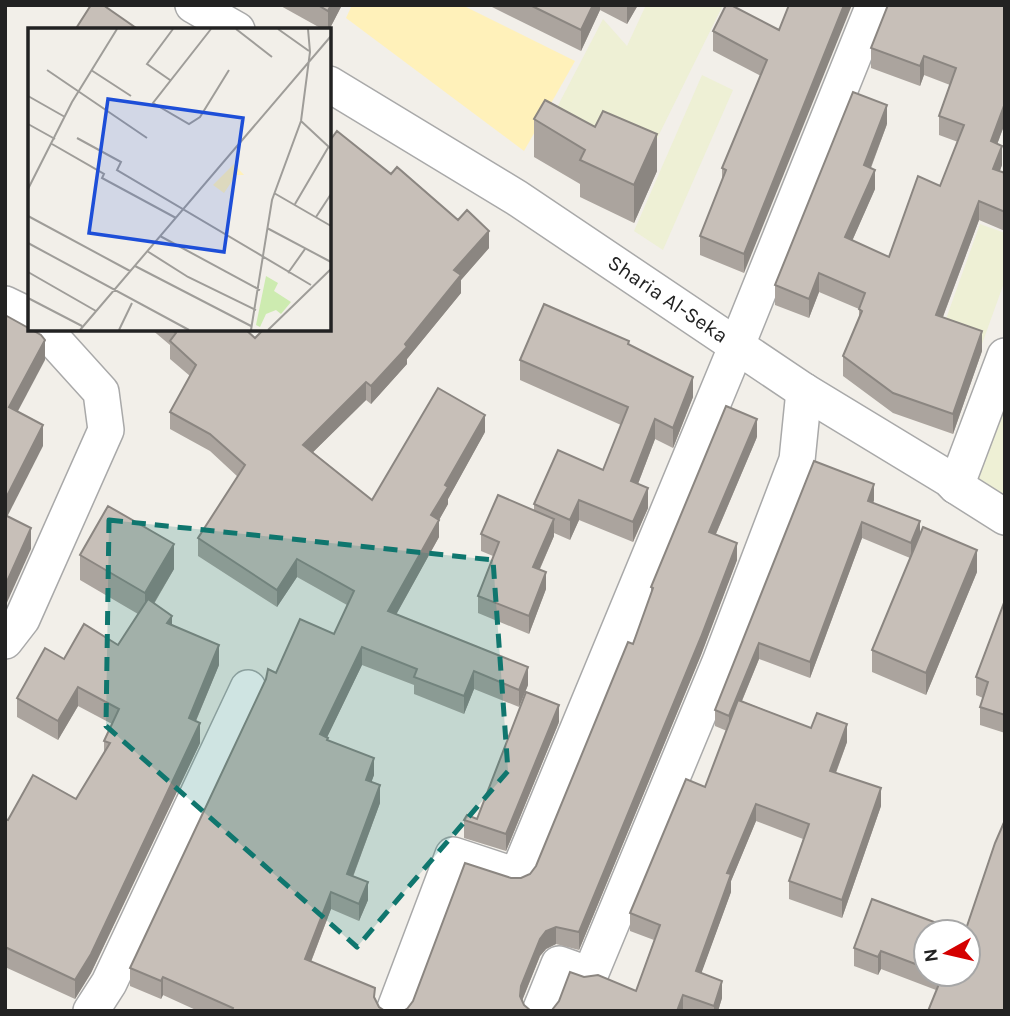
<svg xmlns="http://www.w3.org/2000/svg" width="1010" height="1016" viewBox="0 0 1010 1016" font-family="Karla,sans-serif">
  <rect width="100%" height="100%" fill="#f2efe9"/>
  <g fill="#eef0d5">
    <polygon points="646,5 723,5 647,159 553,115 603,19 627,46"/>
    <polygon points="702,75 733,90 663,250 634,231"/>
    <polygon points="980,224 1005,233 1005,280 982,344 942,330"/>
    <polygon points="1005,379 1005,505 965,480"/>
  </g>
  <polygon fill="#fff1ba" points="352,5 462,5 575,61 524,151 346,18"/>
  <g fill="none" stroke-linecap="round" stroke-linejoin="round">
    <defs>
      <g id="street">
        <polyline points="193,5 237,30"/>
        <polyline points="329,84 517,198 804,391 949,479 956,486 1005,517"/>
        <polyline points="5,304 30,316"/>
        <polyline points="956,486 1005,356"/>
        <polyline points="5,641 22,619 106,430 101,392 44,329"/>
        <polyline points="91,1011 109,983 248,688"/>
        <polyline points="394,1011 453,855 517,876 737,345 874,5"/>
        <polyline points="540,1011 559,964 590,975 720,662 797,460 804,391"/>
      </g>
    </defs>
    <use href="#street" stroke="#a9a9a9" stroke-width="38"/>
    <use href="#street" stroke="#fff" stroke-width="35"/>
  </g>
  <g fill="#aba49e">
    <polygon points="279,5 342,5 329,30 324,30"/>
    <polygon points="488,5 638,5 627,24 600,10 581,51"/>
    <polygon points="1005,5 1005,123 997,144 1002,165 1000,171 1005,173 1005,231 979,220 943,317 982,351 953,434 893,413 843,376 843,356 859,317 859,309 819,292 809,318 775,305 775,285 887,124 871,168 875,189 852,241 889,257 940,186 958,142 939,135 939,116 950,85 924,75 920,86 871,68 871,48"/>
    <polygon points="779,30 744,273 700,255 700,236 722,180 722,168 761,76 713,51 713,31"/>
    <polygon points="534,119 657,171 634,223 580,197 580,184 534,157"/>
    <polygon points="391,174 489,248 461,280 461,293 407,359 407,364 371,404 366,400 313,452 372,500 485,432 448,499 448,504 439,520 439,537 396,615 528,685 519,707 474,689 464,714 414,694 414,685 362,665 327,737 328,740 374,775 371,782 380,803 353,877 368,900 359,921 331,909 311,962 375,999 379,1007 385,1011 198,1011 163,995 161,999 130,986 130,968 276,673 334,634 347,605 297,577 277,607 198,556 198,538 238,477 210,451 170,429 170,412 190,376 170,359 170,345 151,329 245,329 255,338 329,329"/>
    <polygon points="629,345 693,397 673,448 655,439 638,484 648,508 633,542 579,520 570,540 554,533 554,536 540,569 546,589 529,634 478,613 478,596 493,556 481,551 481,534 534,511 534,504 603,470 621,425 520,380 520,360"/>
    <polygon points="757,437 716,534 737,560 701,655 579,950 556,944 546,949 540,956 522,1001 524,1005 407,1009 511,878 521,878 530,874 536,866 633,644 651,594 651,587"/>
    <polygon points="814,461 874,500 873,503 977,572 926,695 872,672 872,650 910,558 862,538 810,678 759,659 742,701 847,742 836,773 881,806 842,918 789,899 789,881 803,839 756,821 731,881 731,892 701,973 722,998 718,1011 549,1011 552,1010 584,977 636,991 654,940 630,931 630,913 705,787 727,731 715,726 715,710"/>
    <polygon points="80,555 174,569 154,604 172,625 219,665 196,721 200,743 91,973 75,999 5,967 5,819 8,820 76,799 104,753 104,741 112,724 78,706 58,740 17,717 17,698 64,659 118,645 138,614 80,580"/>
    <polygon points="1005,600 1005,733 980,725 980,707 983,698 976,695 976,677"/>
    <polygon points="559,722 506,851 464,838 464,820 477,819"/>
    <polygon points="926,932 926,974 968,974 1005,1011 936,990 881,969 878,975 854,966 854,948"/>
  </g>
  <g fill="#8b8681">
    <polygon points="331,5 342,5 329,30 328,30 328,11"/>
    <polygon points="593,5 600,5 600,10 581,51 581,30"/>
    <polygon points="627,5 638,5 627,24"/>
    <polygon points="844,5 852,5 744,273 744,254"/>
    <polygon points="924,56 924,75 920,86 920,66"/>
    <polygon points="1005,103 1005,123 991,161 991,141"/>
    <polygon points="887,105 887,124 864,185 864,165"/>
    <polygon points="657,134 657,171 634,223 634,185"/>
    <polygon points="1002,146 1002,165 993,188 993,169"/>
    <polygon points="875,170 875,189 845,257 845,237"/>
    <polygon points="979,201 979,220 936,335 936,315"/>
    <polygon points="489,231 489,248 461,280 461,293 407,359 407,364 371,404 371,386 405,344 454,270"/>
    <polygon points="819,273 819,292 809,318 809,299"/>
    <polygon points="982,331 982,351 953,434 953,414"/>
    <polygon points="45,340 45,360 9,428 9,407"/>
    <polygon points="693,377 693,397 673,448 673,428"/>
    <polygon points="366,382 366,400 303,462 303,445"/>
    <polygon points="485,415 485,432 448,499 448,504 439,520 439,537 388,629 388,611 431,515 445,485"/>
    <polygon points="655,419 655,439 631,502 631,481"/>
    <polygon points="757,419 757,437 709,550 709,532"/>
    <polygon points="43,425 43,446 5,521 5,500"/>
    <polygon points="874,484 874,500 868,517 868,501"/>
    <polygon points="648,488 648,508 633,542 633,522"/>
    <polygon points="579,500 579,520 570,540 570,520"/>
    <polygon points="554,519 554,536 533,584 533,567"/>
    <polygon points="920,521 920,537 911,559 911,543"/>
    <polygon points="862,522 862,538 810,678 810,662"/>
    <polygon points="31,528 31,549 5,607 5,586"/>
    <polygon points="737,543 737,560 701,655 579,950 579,932"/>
    <polygon points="174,544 174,569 145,618 145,593"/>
    <polygon points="977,550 977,572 926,695 926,673"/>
    <polygon points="297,559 297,577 277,607 277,590"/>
    <polygon points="546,572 546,589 529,634 529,616"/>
    <polygon points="172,616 172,635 167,623"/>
    <polygon points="759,643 759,659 729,732 729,716"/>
    <polygon points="219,645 219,665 189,737 189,718"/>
    <polygon points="362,647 362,665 320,752 320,734"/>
    <polygon points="528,667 528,685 519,707 519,690"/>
    <polygon points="474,671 474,689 464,714 464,696"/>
    <polygon points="78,687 78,706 58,740 58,721"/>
    <polygon points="559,705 559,722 506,851 506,834"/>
    <polygon points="200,723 200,743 91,973 75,999 75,980"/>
    <polygon points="847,724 847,742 830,788 830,771"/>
    <polygon points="374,758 374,775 366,797 366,780"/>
    <polygon points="380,785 380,803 347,892 347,874"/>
    <polygon points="881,788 881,806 842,918 842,900"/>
    <polygon points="756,804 756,821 731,881 731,892 696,988 696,971 727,873"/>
    <polygon points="368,882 368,900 359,921 359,904"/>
    <polygon points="331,892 331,909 305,977 305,959"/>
    <polygon points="556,927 556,944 546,949 540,956 521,1003 520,996 521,986 540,939 546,931"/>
    <polygon points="881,951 881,969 878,975 878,957"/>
    <polygon points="163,977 163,995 161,999 161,981"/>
    <polygon points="722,981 722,998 718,1011 714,1011 714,1006"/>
    <polygon points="683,995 683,1011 677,1011"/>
  </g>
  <g fill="#c7bfb8" stroke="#8b8681" stroke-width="2">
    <polygon points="91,5 103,5 139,30 75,30"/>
    <polygon points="318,5 331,5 328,11"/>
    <polygon points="530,5 593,5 581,30"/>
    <polygon points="726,5 731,5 779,30 789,5 844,5 744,254 700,236 726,170 722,168 767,60 713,31"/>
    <polygon points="888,5 1005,5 1005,103 991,141 1002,146 993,169 1005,173 1005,212 979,201 936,315 982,331 953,414 893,393 843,356 862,311 859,309 865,293 819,273 809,299 775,285 853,92 887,105 864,165 875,170 845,237 889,257 918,176 940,186 964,125 939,116 956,68 924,56 920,66 871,48"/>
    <polygon points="545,100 595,127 603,111 657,134 634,185 580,160 585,150 534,119"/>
    <polygon points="337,131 391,174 397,167 458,220 467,210 489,231 454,270 461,275 405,344 407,347 371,386 366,382 303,445 372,500 438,388 485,415 445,485 448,487 431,515 439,520 388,611 528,667 519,690 474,671 464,696 414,677 417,669 362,647 320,734 328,738 327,740 374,758 366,780 380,785 347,874 368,882 359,904 331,892 305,959 375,988 374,997 379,1007 385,1011 232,1011 233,1008 163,977 161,981 130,968 266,679 268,669 276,673 300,619 334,634 354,591 297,559 277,590 198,538 245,465 210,434 170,412 196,365 170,341 176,333 171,329 245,329 255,338 264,329 329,329 329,137 331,139"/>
    <polygon points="544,304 629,341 628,344 693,377 673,428 655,419 631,481 648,488 633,522 579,500 570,520 534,504 558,450 603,470 628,407 520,360"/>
    <polygon points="5,315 41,335 45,340 9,407 43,425 5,500"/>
    <polygon points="726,406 757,419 709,532 737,543 701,637 579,932 556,927 546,931 540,939 521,986 520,996 524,1005 531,1011 403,1011 407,1009 413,1001 465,863 511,878 521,878 530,874 536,866 628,642 633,644 653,588 651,587"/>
    <polygon points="814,461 874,484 868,501 920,521 911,543 862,522 810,662 759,643 729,716 715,710"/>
    <polygon points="498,495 554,519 533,567 546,572 529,616 478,596 499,542 481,534"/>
    <polygon points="108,506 174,544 145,593 80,555"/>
    <polygon points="5,515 31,528 5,586"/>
    <polygon points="923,527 977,550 926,673 872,650"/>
    <polygon points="148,599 172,616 167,623 219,645 189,718 200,723 91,954 75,980 5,947 5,819 8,820 33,775 76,799 110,743 104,741 119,709 78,687 58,721 17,698 45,648 64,659 84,624 118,645"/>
    <polygon points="1005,600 1005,715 980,707 988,682 976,677"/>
    <polygon points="526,692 559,705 506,834 464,820 467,815 477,819"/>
    <polygon points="738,700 811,728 817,713 847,724 830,771 881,788 842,900 789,881 809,824 756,804 727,873 731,874 696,971 722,981 714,1006 683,995 677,1011 549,1011 552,1010 559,1001 570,972 584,977 598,975 636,991 660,925 630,913 686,779 705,787"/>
    <polygon points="1005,820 1005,1011 928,1011 943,974 968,974 968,932 965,932 995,843"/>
    <polygon points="872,899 961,932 926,932 926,968 881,951 878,957 854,948"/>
  </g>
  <path fill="#0f766e" fill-opacity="0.2" stroke="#0f766e" stroke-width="5" stroke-dasharray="14 9" stroke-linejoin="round" d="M109 520 493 560 508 771 357 947 106 726Z"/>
  <g text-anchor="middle" stroke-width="7" stroke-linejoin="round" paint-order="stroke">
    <g font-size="21" fill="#222" stroke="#fff">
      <text transform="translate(668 299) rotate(34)" y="7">Sharia Al-Seka</text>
    </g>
  </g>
  <g transform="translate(28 28)">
    <rect width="303" height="303" fill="#f2efe9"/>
    <path d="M238 248 250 255 246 263 263 274 253 286 248 282 238 286 232 299 228 297Z" fill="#cdebb0"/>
    <path d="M206 136 216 147H208L196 165 185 157Z" fill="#fff1ba"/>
    <path fill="none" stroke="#9f9d99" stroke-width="2" d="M183 1 125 75 161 96 172 89 201 42M208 1 244 29M250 1 281 23M19 42 119 110M63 42 103 68M142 52 119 36 145 1M0 68 37 89M273 93 302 120M0 96 27 111M49 110 93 134 89 142 283 257M24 116 76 146 74 150 148 190M0 161 44 74 89 1M246 165 303 198M267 176 301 118M0 188 102 243M288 189 303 166M239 200 303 234M132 208 232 262M0 215 161 302M119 223 160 249 228 282M107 238 223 298M0 244 68 283M260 245 277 221M0 270 54 298M52 302 303 8M91 302 104 275M223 302 244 172 273 93 282 24 280 1M240 302 303 241"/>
    <path fill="#1d4ed8" fill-opacity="0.15" stroke="#1d4ed8" stroke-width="3.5" d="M80 71 215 90 196 224 61 205Z"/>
    <rect width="303" height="303" fill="none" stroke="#222" stroke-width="3.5"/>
  </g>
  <rect width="1010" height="1016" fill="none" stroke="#222222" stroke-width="14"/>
  <g transform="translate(947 953) rotate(262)"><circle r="33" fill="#ffffff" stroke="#a7a7a7" stroke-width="2"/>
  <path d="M0-5L12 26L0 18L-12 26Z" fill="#d40000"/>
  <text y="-10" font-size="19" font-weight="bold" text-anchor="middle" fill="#222222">N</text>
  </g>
</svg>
